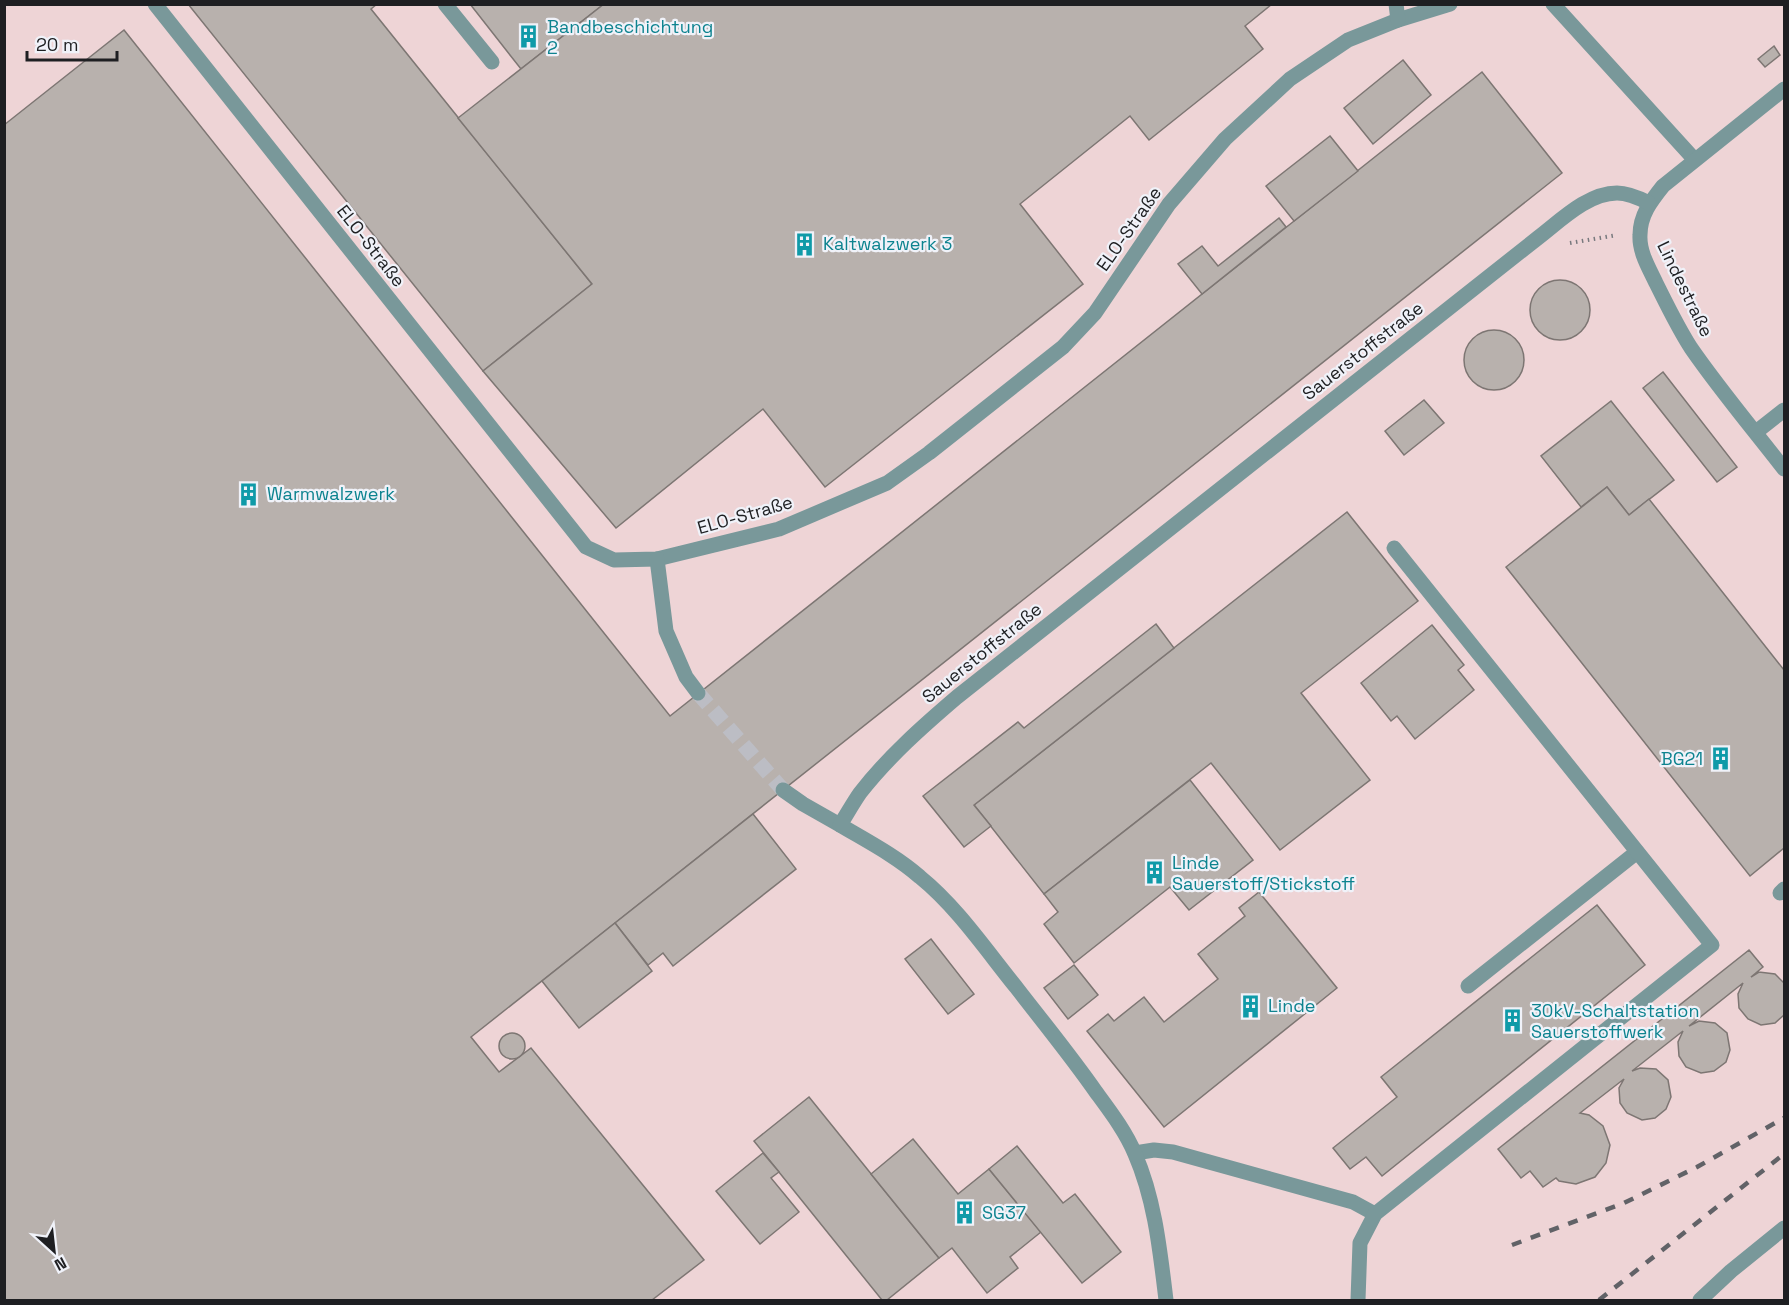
<svg xmlns="http://www.w3.org/2000/svg" width="1789" height="1305" viewBox="0 0 1789 1305" font-family="'Space Grotesk',sans-serif">
  <rect width="100%" height="100%" fill="#e3e5ec"/>
  <rect fill="#eed4d6" x="5" y="5" width="1779" height="1295"/>
  <g fill="#b8b1ad" stroke="#7d7673" stroke-width="1.5">
    <polygon points="188,4 377,4 371,9 592,284 483,371"/>
    <polygon points="470,4 604,4 521,69"/>
    <polygon points="604,4 1272,4 1245,26 1263,49 1149,140 1130,116 1020,204 1083,284 825,487 763,409 616,528 483,371 592,284 458,118"/>
    <polygon points="124,30 670,716 1482,72 1562,173 471,1037 499,1072 531,1048 704,1260 652,1300 4,1300 4,125"/>
    <polygon points="1774,46 1780,55 1765,67 1758,59"/>
    <polygon points="1403,60 1431,95 1373,144 1344,108"/>
    <polygon points="1330,136 1358,171 1294,221 1266,186"/>
    <polygon points="1279,218 1286,227 1202,294 1178,264 1202,246 1218,266"/>
    <circle cx="1560" cy="310" r="30"/>
    <circle cx="1494" cy="360" r="30"/>
    <polygon points="1663,372 1737,467 1717,482 1643,388"/>
    <polygon points="1424,400 1444,423 1404,455 1385,431"/>
    <polygon points="1611,401 1674,480 1629,515 1607,487 1581,507 1541,456"/>
    <polygon points="1607,487 1629,515 1649,499 1784,670 1784,848 1750,876 1506,567"/>
    <polygon points="1347,512 1418,601 1301,693 1370,780 1280,850 1211,763 1044,894 974,805"/>
    <polygon points="1156,624 1174,648 974,805 991,826 964,847 923,796 1018,722 1024,728"/>
    <polygon points="1432,625 1464,665 1458,670 1474,690 1415,739 1397,716 1391,721 1361,683"/>
    <polygon points="1190,780 1253,860 1189,910 1170,887 1074,963 1044,924 1058,912 1044,894"/>
    <polygon points="753,814 796,869 673,966 663,953 648,965 615,923"/>
    <polygon points="1259,892 1337,988 1164,1127 1087,1031 1108,1014 1114,1021 1144,997 1164,1022 1218,979 1198,954 1245,916 1239,908"/>
    <polygon points="1597,905 1645,965 1382,1176 1366,1157 1350,1169 1333,1148 1397,1097 1381,1077"/>
    <polygon points="615,923 652,971 579,1028 542,981"/>
    <polygon points="931,939 974,994 948,1014 905,959"/>
    <polygon points="1749,950 1763,967 1751,977 1759,972 1775,974 1784,983 1784,1015 1775,1023 1761,1025 1748,1019 1739,1008 1738,994 1743,983 1689,1026 1699,1021 1715,1023 1727,1033 1730,1050 1726,1062 1714,1071 1701,1073 1686,1067 1679,1056 1678,1042 1683,1031 1632,1071 1640,1068 1656,1069 1668,1080 1671,1097 1666,1109 1655,1118 1642,1120 1627,1113 1620,1103 1619,1088 1624,1079 1580,1113 1589,1115 1603,1126 1610,1145 1606,1163 1595,1177 1576,1184 1559,1181 1556,1178 1543,1187 1530,1171 1521,1178 1498,1149"/>
    <polygon points="1074,965 1098,995 1068,1019 1044,988"/>
    <circle cx="512" cy="1046" r="13"/>
    <polygon points="809,1097 939,1258 887,1300 882,1300 754,1141"/>
    <polygon points="913,1139 958,1194 989,1169 1041,1232 1010,1257 1018,1268 987,1293 952,1248 939,1258 871,1174"/>
    <polygon points="1017,1146 1063,1203 1075,1194 1121,1252 1082,1283 989,1169"/>
    <polygon points="763,1153 779,1172 771,1178 799,1212 760,1244 716,1191"/>
  </g>
  <g fill="none" stroke-linecap="round" stroke-linejoin="round">
    <polyline stroke="#bcbdc4" stroke-width="15" stroke-dasharray="15 8" stroke-linecap="butt" points="698,693 783,790"/>
    <polyline stroke="#78797e" stroke-width="4" stroke-dasharray="1.5 4.5" stroke-linecap="butt" points="1570,243 1617,235"/>
    <g stroke="#79989a" stroke-width="15">
      <polyline points="155,4 586,547 614,560 657,559 779,529 887,483 929,453 1063,347 1095,313 1169,204 1225,139 1290,79 1348,40 1398,20 1450,4"/>
      <polyline points="445,4 492,62"/>
      <polyline points="1396,4 1398,20"/>
      <polyline points="1553,4 1694,159"/>
      <path d="M1784 89 1663 186C1651 201 1640 215 1640 235 1639 252 1649 268 1656 283 1667 305 1678 328 1691 348 1720 390 1753 429 1784 469"/>
      <polyline points="1756,432 1784,410"/>
      <polyline points="657,559 666,631 686,677 698,693"/>
      <polyline points="783,790 803,804 840,825"/>
      <polyline points="1780,893 1784,889"/>
      <polyline points="1468,986 1637,852"/>
      <polyline points="1135,1153 1154,1150 1173,1152 1353,1202 1375,1214"/>
      <path d="M1166 1300C1160 1251 1155 1200 1135 1154 1126 1132 1110 1111 1096 1092 1071 1056 1043 1022 1016 987 986 950 957 907 920 877 896 856 867 841 840 825 847 814 853 803 860 793 888 757 923 726 957 697L1539 237C1561 220 1588 193 1617 193 1628 193 1639 198 1649 203"/>
      <polyline points="1358,1300 1360,1243 1375,1214 1712,945 1394,548"/>
      <polyline points="1700,1300 1731,1271 1784,1228"/>
    </g>
    <g stroke="#616267" stroke-width="4.5" stroke-dasharray="10 10" stroke-linecap="butt">
      <polyline points="1512,1245 1624,1203 1697,1167 1784,1118"/>
      <polyline points="1599,1300 1784,1154"/>
    </g>
  </g>
  <defs>
    <symbol id="building-bare" viewBox="-9 -9 18 18"><path d="M-4-6H4V6H1V3H-1V6H-4ZM-2.5-4.3h1.7v1.8h-1.7ZM.8-4.3h1.7v1.8H.8ZM-2.5-1h1.7V.8h-1.7ZM.8-1h1.7V.8H.8Z" fill="#0f9aa8" stroke="#f0f2f9" stroke-width="2.5" paint-order="stroke"/></symbol>
  </defs>
  <g fill-rule="evenodd">
    <use href="#building-bare" x="512" y="20" width="33" height="33"/>
    <use href="#building-bare" x="788" y="228" width="33" height="33"/>
    <use href="#building-bare" x="232" y="478" width="33" height="33"/>
    <use href="#building-bare" x="1704" y="742" width="33" height="33"/>
    <use href="#building-bare" x="1138" y="856" width="33" height="33"/>
    <use href="#building-bare" x="1234" y="990" width="33" height="33"/>
    <use href="#building-bare" x="1496" y="1004" width="33" height="33"/>
    <use href="#building-bare" x="948" y="1196" width="33" height="33"/>
  </g>
  <g text-anchor="middle" stroke-width="4.5" stroke-linejoin="round" paint-order="stroke">
    <g font-size="18" fill="#0d838f" stroke="#f0f2f9" text-anchor="start">
      <text x="547" y="33">Bandbeschichtung<tspan x="547" dy="21">2</tspan></text>
      <text x="823" y="250">Kaltwalzwerk 3</text>
      <text x="267" y="500">Warmwalzwerk</text>
      <text x="1703" y="765" text-anchor="end">BG21</text>
      <text x="1172" y="869">Linde<tspan x="1172" dy="21">Sauerstoff/Stickstoff</tspan></text>
      <text x="1268" y="1012">Linde</text>
      <text x="1531" y="1017">30kV-Schaltstation<tspan x="1531" dy="21">Sauerstoffwerk</tspan></text>
      <text x="982" y="1219">SG37</text>
    </g>
    <g font-size="18" fill="#1e1f22" stroke="#f0f2f9">
      <text transform="translate(1129 229) rotate(-55)" y="6">ELO-Straße</text>
      <text transform="translate(371 246) rotate(52)" y="6">ELO-Straße</text>
      <text transform="translate(1685 289) rotate(64)" y="6">Lindestraße</text>
      <text transform="translate(1363 351) rotate(-38)" y="6">Sauerstoffstraße</text>
      <text transform="translate(745 515) rotate(-16)" y="6">ELO-Straße</text>
      <text transform="translate(982 653) rotate(-39)" y="6">Sauerstoffstraße</text>
    </g>
  </g>
  <rect width="1789" height="1305" fill="none" stroke="#1e1f22" stroke-width="12"/>
  <g transform="translate(54 1251) rotate(153)" stroke="#f0f2f9" stroke-width="4.5" paint-order="stroke">
  <path d="M0-4.5L10 22L0 15L-10 22Z" fill="#1e1f22"/>
  <text y="-9" font-size="16" font-weight="bold" text-anchor="middle" fill="#1e1f22">N</text>
  </g>
  <path d="M27 51v9h90v-9" fill="none" stroke="#1e1f22" stroke-width="3"/>
  <text x="36" y="51" font-size="18" fill="#1e1f22" stroke="#f0f2f9" stroke-width="4.5" paint-order="stroke">20 m</text>
</svg>
